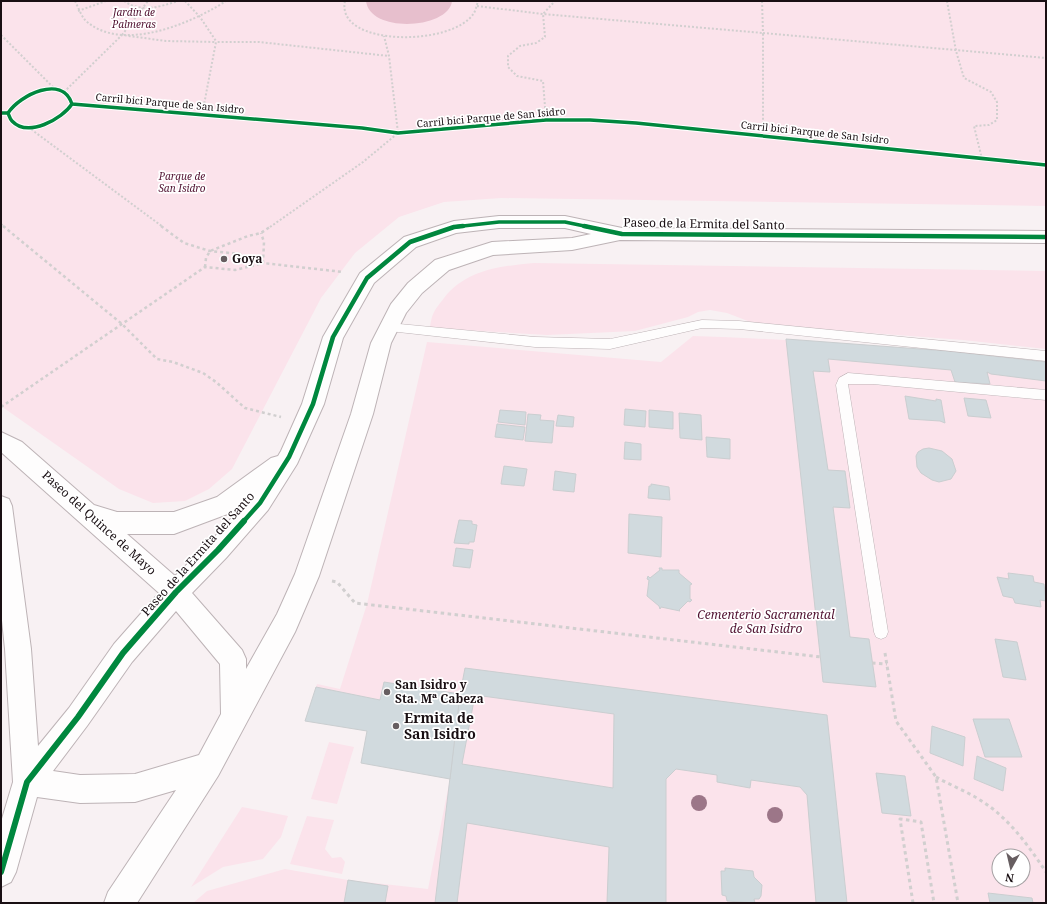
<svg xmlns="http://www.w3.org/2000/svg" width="1047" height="904" viewBox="0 0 1047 904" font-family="'Noto Serif',serif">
  <rect width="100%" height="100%" fill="#f8f1f3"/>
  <g fill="#fbe3eb" fill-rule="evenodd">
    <polygon points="1,1 1046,1 1046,206 501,198 444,202 399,217 355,253 321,298 232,469 209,489 185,501 153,503 119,489 1,406"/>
    <path d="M534 263 1046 271V349L963 340 792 327 753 323 727 313 710 310 698 312 688 317 635 331 547 335 430 328C432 312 435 310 444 298 466 270 500 266 534 263Z"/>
    <path d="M693 336C811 340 928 348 1046 362V903H193L207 891 285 869 348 880 428 889 450 779 460 694 385 682 380 700 316 687 317 684 340 689 367 604 427 342 661 362ZM999 856H1023V880H999Z"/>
    <polygon points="329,742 354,747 337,804 311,799"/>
    <polygon points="242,807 288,816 281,837 263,859 223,867 191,887"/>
    <polygon points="307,816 334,820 325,849 332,858 341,857 345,862 342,874 290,864"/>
  </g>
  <path fill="#e7bfcd" d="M366 1H452C449 29 370 34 366 1Z"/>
  <g fill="#d1dade" stroke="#caced0" fill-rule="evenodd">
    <polygon points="786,339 947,351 1046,362 1046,381 991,374 987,372 990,384 955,382 951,370 828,359 830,372 813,371 828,470 845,471 850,508 833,507 850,637 869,639 876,687 823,682"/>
    <polygon points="905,396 936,401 936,399 941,400 945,423 940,421 909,419"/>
    <polygon points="964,398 986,400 991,418 968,416"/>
    <polygon points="625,409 646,411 645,427 624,425"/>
    <polygon points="500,410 526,412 525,425 498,422"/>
    <polygon points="649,410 673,412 673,429 649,427"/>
    <polygon points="679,413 701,415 702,440 680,438"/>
    <polygon points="528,414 541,415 540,420 554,421 552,443 525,441"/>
    <polygon points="558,415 574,417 573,427 556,426"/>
    <polygon points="497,424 525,427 523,440 495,437"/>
    <polygon points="706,437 730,439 730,459 707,457"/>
    <polygon points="625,442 641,444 641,460 624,459"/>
    <polygon points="929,448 942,451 952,459 956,471 951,479 939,482 932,480 921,473 917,467 916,456 918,452 923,449"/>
    <polygon points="504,466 527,469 524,486 501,484"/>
    <polygon points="555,471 576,474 574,492 553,490"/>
    <polygon points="651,484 669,487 670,500 648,498 649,486 651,486"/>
    <polygon points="629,514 662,517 661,557 628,553"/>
    <polygon points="459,520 472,521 472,524 477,525 474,542 469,542 469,544 454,543"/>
    <polygon points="456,548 473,550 470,568 453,566"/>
    <polygon points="659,568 662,568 662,570 679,570 679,573 692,584 690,585 690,599 692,600 690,602 688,601 679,610 680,611 661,607 660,609 659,606 647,596 649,580 647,579 648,576 650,578 660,570"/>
    <polygon points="1008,573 1033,576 1034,582 1044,584 1046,601 1040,600 1041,607 1015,603 1013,598 1003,596 997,577 1009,579"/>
    <polygon points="995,639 1017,642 1026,680 1003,677"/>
    <path d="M465 668 827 715 847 903H816L807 795 800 787 751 780 750 788 717 782V775L676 769 666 779V903H607L609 847 467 823 457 903H435L460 694ZM475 695 614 714 613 788 462 764Z"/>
    <polygon points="384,682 460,694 450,779 361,763 367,731 305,721 316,687 380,700"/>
    <polygon points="973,719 1009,719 1022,757 985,757"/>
    <polygon points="932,726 965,737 963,766 930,753"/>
    <polygon points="977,756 1006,768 1003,791 974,779"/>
    <polygon points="876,773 905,776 911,816 882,813"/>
    <polygon points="725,868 753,871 754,877 762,885 761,896 759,899 754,899 755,903 727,901 726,896 722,895 721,871 725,871"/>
    <polygon points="348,880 388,886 385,903 344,903"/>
    <polygon points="988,893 1032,898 1033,903 990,903"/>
  </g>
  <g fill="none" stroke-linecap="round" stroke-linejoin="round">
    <defs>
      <g id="lane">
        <polygon points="702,320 739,321 1046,351 1046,361 739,329 702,328 610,349 535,347 389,331 385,330 383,327 385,324 389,323 535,337 610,339"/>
        <polygon points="848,373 1046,390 1046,400 873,384 848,384 888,632 886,637 881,639 876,637 874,632 836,385 839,378"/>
      </g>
      <path id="secondary" d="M499 216H565L622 228 1046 231V243L620 240 572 250 493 255 449 270 422 293 406 313 391 343 373 414 319 576 295 632 218 776 137 903H104L108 892 176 790 135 802 80 803 37 797 16 872 11 882 1 887V822L13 782 5 649 1 611V496L9 499 12 506 31 649 38 746 69 708 114 644 159 593 1 452V432L22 442 94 505 117 512H174L217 497 271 458 278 456 281 451 302 404 323 337 360 273 404 237 454 221ZM499 228H565L591 234 572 238 492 242 435 260 408 283 391 304 371 343 351 414 295 574 277 614 246 669V659L242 650 192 593 226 558 268 510 297 464 324 404 343 338 374 283 416 247 456 233ZM245 503 210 542 175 576 127 534H174L233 512ZM176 611 220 664 221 714 199 755 135 774 80 775 53 771 87 726 132 662Z"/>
    </defs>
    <use href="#lane" stroke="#bdb3b6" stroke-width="1"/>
    <use href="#secondary" stroke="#bdb3b6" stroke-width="2"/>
    <g stroke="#d1cfcf" stroke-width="2" stroke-dasharray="2 2" stroke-linecap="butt">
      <path d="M75 1C78 7 81 15 85 20 121 54 192 23 226 1"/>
      <path d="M124 1C141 13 159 7 178 1"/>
      <polyline points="185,1 200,17 216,41"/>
      <path d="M345 1C335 47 453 47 474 13 476 9 477 5 478 1"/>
      <polyline points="762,1 763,33 1046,58"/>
      <polyline points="947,1 956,51 964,78 991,92 997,102 997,120 989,125 974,126 982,159"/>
      <polyline points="477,6 543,14 763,33 763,136"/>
      <polyline points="78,11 106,1"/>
      <polyline points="1,35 56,90"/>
      <polyline points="122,35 148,1"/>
      <polyline points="64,92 122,35 166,41 216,42"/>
      <polyline points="202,115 216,42 259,42 389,56"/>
      <polyline points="546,120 543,81 517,76 508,67 508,56 520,46 536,43 545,37 543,14 555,1"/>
      <polyline points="28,127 163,227"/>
      <polyline points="1,224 5,227"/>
      <polyline points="270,227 363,162 398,133 389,56 384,36"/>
    </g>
    <g stroke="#d1cfcf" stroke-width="2.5" stroke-dasharray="3 3" stroke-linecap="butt">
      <polyline points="3,226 122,324 157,359 173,362 203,373 216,382 245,408 281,417"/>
      <polyline points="161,226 184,243 210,251 240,254 263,263 343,272"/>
      <polyline points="205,267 206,258 210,251 248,236 261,233 271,226"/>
      <polyline points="1,407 205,267 235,270 263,263 264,242 261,233"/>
    </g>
    <g stroke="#d1cfcf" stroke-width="3" stroke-dasharray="3.5 3.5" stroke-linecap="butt">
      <polyline points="332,581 337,582 355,603 821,657"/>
      <polyline points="885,653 896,721 936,777 958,903"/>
      <polyline points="872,663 887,664"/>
      <path d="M936 777C950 785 966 791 980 800 1008 817 1028 845 1046 872"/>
      <polyline points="913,903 900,819 921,822 934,903"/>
    </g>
    <use href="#lane" fill="#fefdfd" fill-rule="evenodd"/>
    <use href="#secondary" fill="#fefdfd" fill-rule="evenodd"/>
    <defs>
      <g id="cycleway-far2">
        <path d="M1 113H8C20 95 62 74 72 104L362 128 398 133 546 120H590L636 123 1046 165"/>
        <path d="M8 113C9 115 10 119 12 121 28 138 62 119 72 104"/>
        <polyline points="454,227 499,222 565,222 589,227"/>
      </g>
      <g id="cycleway-far1">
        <polyline points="584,226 622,234 1046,237"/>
        <polyline points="243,522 260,503 289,457 313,404 333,337 367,278 410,242 454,227 463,226"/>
      </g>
      <polyline id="cycleway" points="1,872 27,782 78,717 123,653 176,592 218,550 244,521"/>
    </defs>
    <use href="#cycleway-far2" stroke="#fff" stroke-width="5.5"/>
    <use href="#cycleway-far1" stroke="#fff" stroke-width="7"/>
    <use href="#cycleway" stroke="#fff" stroke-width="8"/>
    <use href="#cycleway-far2" stroke="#00873e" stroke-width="3.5"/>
    <use href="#cycleway-far1" stroke="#00873e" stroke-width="4.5"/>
    <use href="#cycleway" stroke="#00873e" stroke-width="6"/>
  </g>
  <g fill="#9c7688">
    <circle cx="699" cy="803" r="8"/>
    <circle cx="775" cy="815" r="8"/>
  </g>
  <g fill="#675e61" stroke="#fff" stroke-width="1.5">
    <circle cx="224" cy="259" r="4"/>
    <circle cx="387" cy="692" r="4"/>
    <circle cx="396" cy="726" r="4"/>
  </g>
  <g text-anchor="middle" stroke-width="3.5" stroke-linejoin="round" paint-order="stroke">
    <g font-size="10" font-style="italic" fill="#511231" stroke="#fff">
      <text x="134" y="16">Jardín de<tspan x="134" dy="12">Palmeras</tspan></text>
      <text x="182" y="180">Parque de<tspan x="182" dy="12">San Isidro</tspan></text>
    </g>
    <g font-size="10" fill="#190f13" stroke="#fff">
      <text transform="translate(170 103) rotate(5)" y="4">Carril bici Parque de San Isidro</text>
      <text transform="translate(491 117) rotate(-5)" y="4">Carril bici Parque de San Isidro</text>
      <text transform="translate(815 132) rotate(6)" y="4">Carril bici Parque de San Isidro</text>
    </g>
    <g font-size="12" fill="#190f13" stroke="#fff">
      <text transform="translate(704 224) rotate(1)" y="4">Paseo de la Ermita del Santo</text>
      <text transform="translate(99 523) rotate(42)" y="4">Paseo del Quince de Mayo</text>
      <text transform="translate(198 554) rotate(-48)" y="4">Paseo de la Ermita del Santo</text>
    </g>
    <g font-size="12" font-weight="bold" fill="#190f13" stroke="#fff" text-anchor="start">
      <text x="232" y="263">Goya</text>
      <text x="395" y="689">San Isidro y<tspan x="395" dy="14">Sta. Mª Cabeza</tspan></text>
    </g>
    <g font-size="12" font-style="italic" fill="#511231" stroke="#fff">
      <text x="766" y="619">Cementerio Sacramental<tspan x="766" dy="14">de San Isidro</tspan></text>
    </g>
    <g font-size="14" font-weight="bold" fill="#190f13" stroke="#fff" text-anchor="start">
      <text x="404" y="723">Ermita de<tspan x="404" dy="16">San Isidro</tspan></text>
    </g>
  </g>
  <rect width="1047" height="904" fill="none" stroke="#190f13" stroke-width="4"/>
  <g transform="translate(1011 868) rotate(188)"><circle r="19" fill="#ffffff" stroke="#a39fa1"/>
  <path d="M0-3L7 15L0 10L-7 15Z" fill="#675e61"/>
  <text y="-6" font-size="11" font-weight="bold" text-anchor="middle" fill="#190f13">N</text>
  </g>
</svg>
